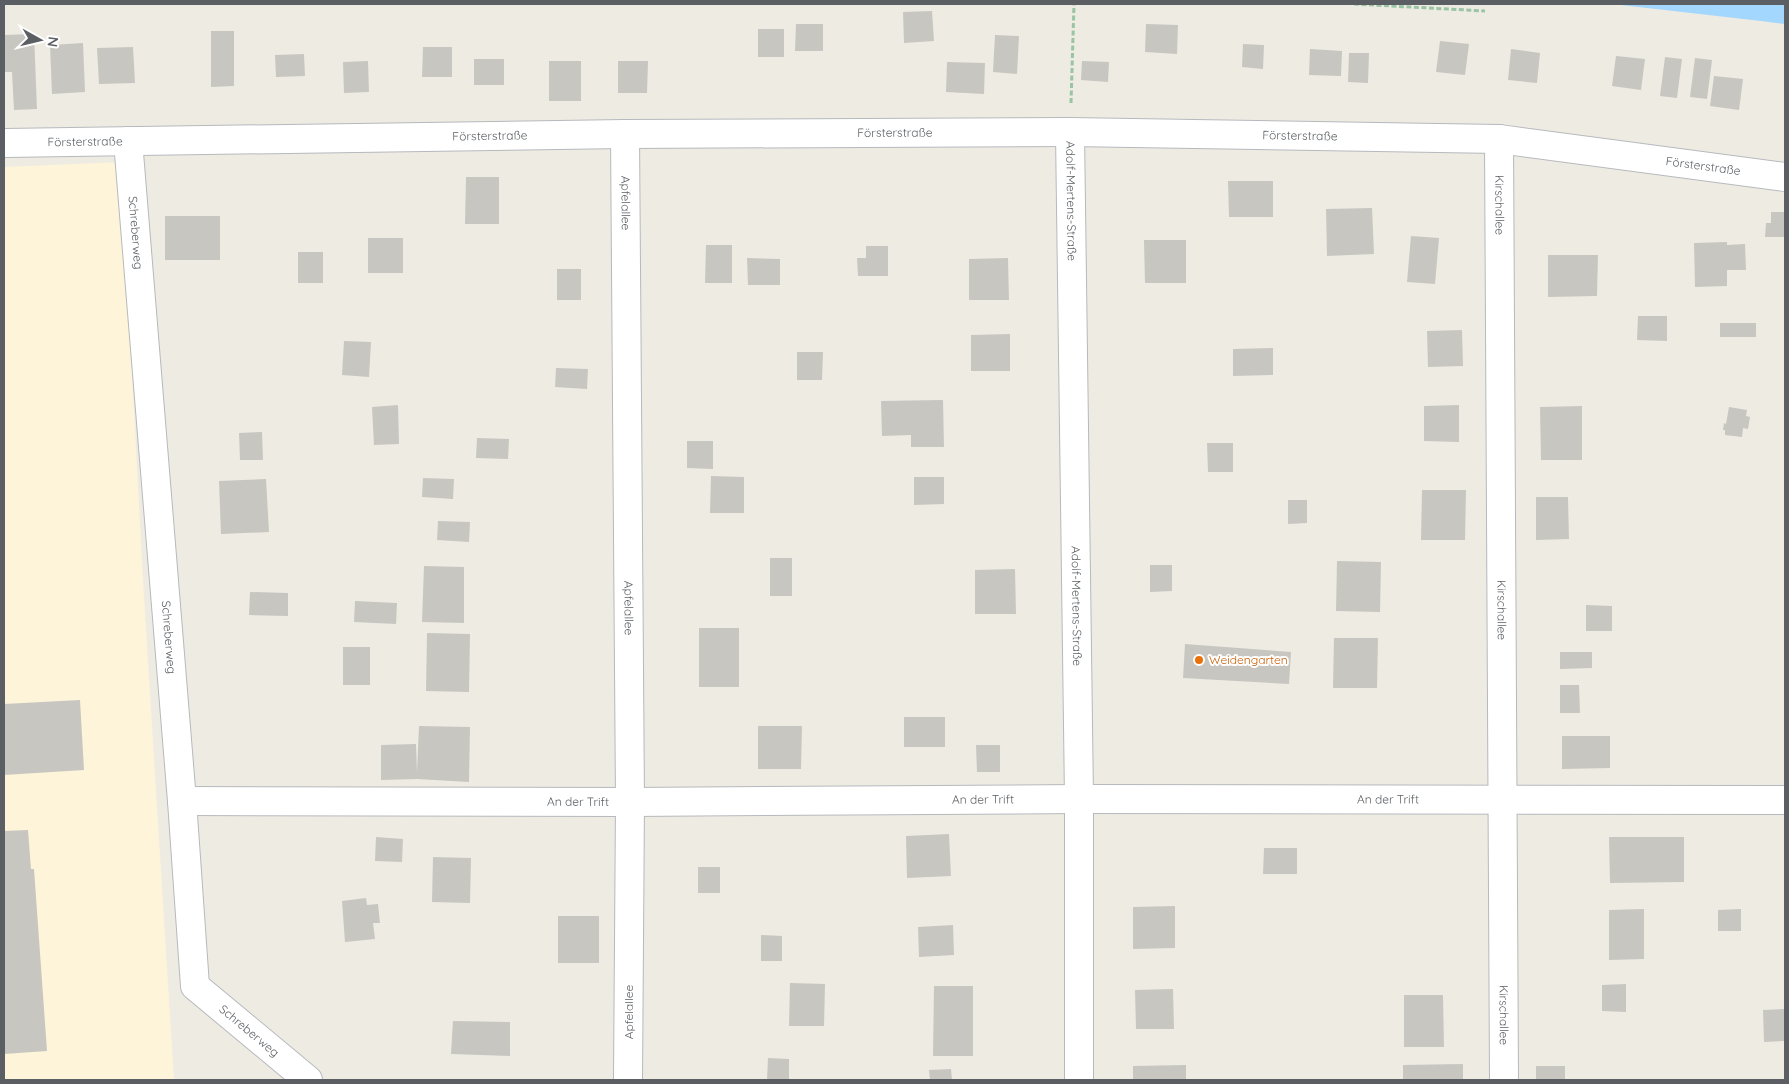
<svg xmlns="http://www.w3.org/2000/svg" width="1789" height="1084" viewBox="0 0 1789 1084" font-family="Quicksand,sans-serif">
  <rect width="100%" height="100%" fill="#eeebe3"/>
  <polygon fill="#fdf4d9" points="121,162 143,581 174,1080 4,1080 4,167"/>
  <polygon fill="#a4d7fd" points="1612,4 1785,4 1785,24 1761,21"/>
  <g fill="#c8c6c0">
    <polygon points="932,11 934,41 904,43 903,12"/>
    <polygon points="796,24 823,24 823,51 795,51"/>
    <polygon points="1146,24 1178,25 1177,54 1145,52"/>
    <rect x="758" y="29" width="26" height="28"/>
    <polygon points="211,31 234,31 234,86 211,87"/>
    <polygon points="34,34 37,109 14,110 12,72 4,72 4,35"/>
    <polygon points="995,35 1019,36 1017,74 993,72"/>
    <polygon points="1440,41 1469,44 1465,75 1436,72"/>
    <polygon points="83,43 85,92 52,94 50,45"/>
    <polygon points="1243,44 1264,45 1263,69 1242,67"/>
    <polygon points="133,47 135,83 99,84 97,48"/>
    <polygon points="423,47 452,47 452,77 422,77"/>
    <polygon points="1310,49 1342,51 1341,76 1309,75"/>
    <polygon points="1511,49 1540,53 1537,83 1508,80"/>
    <polygon points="1349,53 1369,53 1368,83 1348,82"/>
    <polygon points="304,54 305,76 276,77 275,55"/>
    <polygon points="1616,56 1645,59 1641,90 1612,86"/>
    <polygon points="1665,57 1682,59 1677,98 1660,96"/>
    <polygon points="1695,58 1712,60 1707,99 1690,97"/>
    <rect x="474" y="59" width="30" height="26"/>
    <polygon points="368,61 369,92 344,93 343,62"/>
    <rect x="549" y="61" width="32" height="40"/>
    <polygon points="618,61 648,61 647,93 618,93"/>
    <polygon points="1082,61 1109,62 1108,82 1081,80"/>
    <polygon points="947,62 985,63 984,94 946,92"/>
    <polygon points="1714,76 1743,79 1739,110 1710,106"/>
    <polygon points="466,177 499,177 499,224 465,224"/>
    <polygon points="1228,181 1273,181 1273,217 1229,217"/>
    <polygon points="1372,208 1374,254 1327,256 1326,209"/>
    <polygon points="1771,212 1785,212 1785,237 1765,237 1766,223 1771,223"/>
    <rect x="165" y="216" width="55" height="44"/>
    <polygon points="1411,236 1439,238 1435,284 1407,282"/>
    <rect x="368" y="238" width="35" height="35"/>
    <polygon points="1144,240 1186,240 1186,283 1145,283"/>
    <polygon points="1727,242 1727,245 1745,244 1746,270 1727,270 1727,286 1695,287 1694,243"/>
    <polygon points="706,245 732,245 732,283 705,283"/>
    <polygon points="866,246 888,246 888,276 858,276 857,258 866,258"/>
    <rect x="298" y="252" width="25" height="31"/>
    <polygon points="1548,255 1598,255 1597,296 1548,297"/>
    <polygon points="747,258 780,259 780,285 748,285"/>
    <polygon points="1008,258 1009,300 969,300 969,259"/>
    <rect x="557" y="269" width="24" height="31"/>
    <polygon points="1638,316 1667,316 1667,341 1637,340"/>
    <rect x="1720" y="323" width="36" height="14"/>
    <polygon points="1462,330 1463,366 1428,367 1427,331"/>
    <polygon points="1010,334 1010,371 971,371 971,335"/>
    <polygon points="344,341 371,342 369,377 342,375"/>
    <polygon points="1273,348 1273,375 1233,376 1233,349"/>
    <polygon points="797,352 823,352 822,380 797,380"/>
    <polygon points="556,368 588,369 587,389 555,387"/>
    <polygon points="943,400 944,447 911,447 911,435 882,436 881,401"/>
    <polygon points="398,405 399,444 374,445 372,407"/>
    <polygon points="1459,405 1459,442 1424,441 1424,406"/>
    <polygon points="1582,406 1582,460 1541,460 1540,407"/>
    <polygon points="1729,407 1747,410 1746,416 1750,417 1748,429 1743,428 1742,437 1725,435 1725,430 1723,430 1724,423 1726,424"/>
    <polygon points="262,432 263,460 240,460 239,433"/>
    <polygon points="477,438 509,439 508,459 476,458"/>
    <polygon points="687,441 713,441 713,469 687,468"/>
    <polygon points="1207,443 1233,443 1233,472 1208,472"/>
    <polygon points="711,476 744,477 744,513 710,513"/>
    <polygon points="914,477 944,477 944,504 914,505"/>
    <polygon points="423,478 454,479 453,499 422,497"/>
    <polygon points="266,479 269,532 221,534 219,481"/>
    <polygon points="1422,490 1466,490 1465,540 1421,540"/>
    <polygon points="1536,497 1568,497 1569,539 1536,540"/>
    <polygon points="1288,500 1307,500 1307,523 1288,524"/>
    <polygon points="438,521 470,522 469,542 437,540"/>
    <rect x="770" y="558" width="22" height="38"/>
    <polygon points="1337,561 1381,562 1380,612 1336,611"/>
    <polygon points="1150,565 1172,565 1172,591 1150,592"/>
    <polygon points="424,566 464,567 464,623 422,622"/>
    <polygon points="1015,569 1016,614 975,614 975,570"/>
    <polygon points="250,592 288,593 288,616 249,615"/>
    <polygon points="355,601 397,603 396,624 354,622"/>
    <polygon points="1586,605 1612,606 1612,631 1586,631"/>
    <rect x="699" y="628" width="40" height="59"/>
    <polygon points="427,633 470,634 469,692 426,691"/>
    <polygon points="1334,638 1378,638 1377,688 1333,688"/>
    <polygon points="1185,644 1291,652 1289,684 1183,678"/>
    <rect x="343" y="647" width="27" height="38"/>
    <polygon points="1560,652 1592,652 1592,668 1560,669"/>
    <polygon points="1560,685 1579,685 1580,713 1560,713"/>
    <polygon points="80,700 84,770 4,775 4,704"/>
    <rect x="904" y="717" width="41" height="30"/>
    <polygon points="419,726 470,727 469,782 417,779 381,780 381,745 416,744 417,773"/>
    <polygon points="758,726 802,726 801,769 758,769"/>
    <polygon points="1562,736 1610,736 1610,768 1562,769"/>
    <polygon points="976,745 1000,745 1000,772 977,772"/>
    <polygon points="28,830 31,869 34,869 47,1051 4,1054 4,831"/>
    <polygon points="949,834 951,876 907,878 906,836"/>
    <polygon points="376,837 403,839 402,862 375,861"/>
    <polygon points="1609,837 1684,837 1684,882 1610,883"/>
    <polygon points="1264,848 1297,848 1297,874 1263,874"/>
    <polygon points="433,857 471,858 470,903 432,902"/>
    <rect x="698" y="867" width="22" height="26"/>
    <polygon points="366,898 367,905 378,904 380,923 373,923 375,939 345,942 342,901"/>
    <polygon points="1175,906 1175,948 1133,949 1133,907"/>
    <polygon points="1644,909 1644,959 1609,960 1609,910"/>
    <polygon points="1741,909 1741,931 1718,931 1718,910"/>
    <rect x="558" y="916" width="41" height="47"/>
    <polygon points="953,925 954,955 919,957 918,927"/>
    <polygon points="761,935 782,936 782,961 761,961"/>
    <polygon points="790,983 825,984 824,1026 789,1026"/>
    <polygon points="1626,984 1626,1012 1602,1011 1602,985"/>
    <polygon points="934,986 973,986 973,1056 933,1056"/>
    <polygon points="1173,989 1174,1029 1136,1029 1135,990"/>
    <polygon points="1404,995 1443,995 1444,1047 1404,1047"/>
    <polygon points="1785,1009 1785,1041 1764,1042 1763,1010"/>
    <polygon points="453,1021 510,1022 510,1056 451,1054"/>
    <polygon points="768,1058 789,1059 789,1080 767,1080"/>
    <polygon points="1463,1064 1463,1080 1403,1080 1403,1065"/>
    <polygon points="1186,1065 1186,1080 1133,1080 1133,1066"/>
    <rect x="1536" y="1066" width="29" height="14"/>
    <polygon points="951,1069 952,1080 930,1080 929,1070"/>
  </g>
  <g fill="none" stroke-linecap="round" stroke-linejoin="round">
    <defs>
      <g id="street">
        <path id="s1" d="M1070 132 1079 799V1080"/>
        <path id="s2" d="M625 134 630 802 628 1080"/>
        <path id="s3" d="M1499 139 1504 1080"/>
        <path id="s4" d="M128 141 182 801 195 986 308 1080"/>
        <path id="s5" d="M4 143 625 134 1070 132 1499 139 1785 177"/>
        <path id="s6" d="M182 801 630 802 1079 799 1785 800"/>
      </g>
    </defs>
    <use href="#street" stroke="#b6b9bd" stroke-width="30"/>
    <g stroke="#99c5a5" stroke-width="3" stroke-dasharray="5 2.5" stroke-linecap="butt">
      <polyline points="1354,4 1485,11"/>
      <polyline points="1071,103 1074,4"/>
    </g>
    <use href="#street" stroke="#fff" stroke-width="28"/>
  </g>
  <circle fill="#e8710a" stroke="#fff" stroke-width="2" cx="1199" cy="660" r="5"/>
  <g text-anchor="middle" stroke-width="4" stroke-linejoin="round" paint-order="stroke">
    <g font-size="12" fill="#5b5f63" stroke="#fff">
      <text dy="4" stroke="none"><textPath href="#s5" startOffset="891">Försterstraße</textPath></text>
      <text dy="4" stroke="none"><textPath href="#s5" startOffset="486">Försterstraße</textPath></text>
      <text dy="4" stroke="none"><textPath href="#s5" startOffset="1296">Försterstraße</textPath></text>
      <text dy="4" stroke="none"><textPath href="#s5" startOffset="81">Försterstraße</textPath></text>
      <text dy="4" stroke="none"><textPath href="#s5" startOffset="1701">Försterstraße</textPath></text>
      <text dy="4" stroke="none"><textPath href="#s1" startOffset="69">Adolf-Mertens-Straße</textPath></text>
      <text dy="4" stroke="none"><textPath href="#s2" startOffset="69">Apfelallee</textPath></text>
      <text dy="4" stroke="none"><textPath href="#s3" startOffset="66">Kirschallee</textPath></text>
      <text dy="4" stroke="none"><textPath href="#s4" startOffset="92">Schreberweg</textPath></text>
      <text dy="4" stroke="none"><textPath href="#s1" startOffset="474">Adolf-Mertens-Straße</textPath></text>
      <text dy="4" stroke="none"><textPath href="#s2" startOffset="474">Apfelallee</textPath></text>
      <text dy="4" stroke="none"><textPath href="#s3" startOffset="471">Kirschallee</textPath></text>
      <text dy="4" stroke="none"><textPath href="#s4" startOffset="498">Schreberweg</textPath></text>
      <text dy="4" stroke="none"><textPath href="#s6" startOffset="801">An der Trift</textPath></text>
      <text dy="4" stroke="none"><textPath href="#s6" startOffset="1206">An der Trift</textPath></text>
      <text dy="4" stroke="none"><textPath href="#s6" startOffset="396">An der Trift</textPath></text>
      <text transform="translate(629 1012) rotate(-90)" y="4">Apfelallee</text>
      <text dy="4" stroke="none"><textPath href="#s3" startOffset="876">Kirschallee</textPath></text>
      <text dy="4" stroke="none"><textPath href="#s4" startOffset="918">Schreberweg</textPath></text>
    </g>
    <g font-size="12" fill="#c56008" stroke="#fff" text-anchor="start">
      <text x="1209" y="664">Weidengarten</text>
    </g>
  </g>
  <rect width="1789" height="1084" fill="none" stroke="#5b5f63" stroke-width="10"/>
  <g transform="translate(40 40) rotate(98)" stroke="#ffffff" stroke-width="4" paint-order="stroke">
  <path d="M0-4L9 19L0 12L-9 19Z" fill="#5b5f63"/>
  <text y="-8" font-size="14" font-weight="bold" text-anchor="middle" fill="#5b5f63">N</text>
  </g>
</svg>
